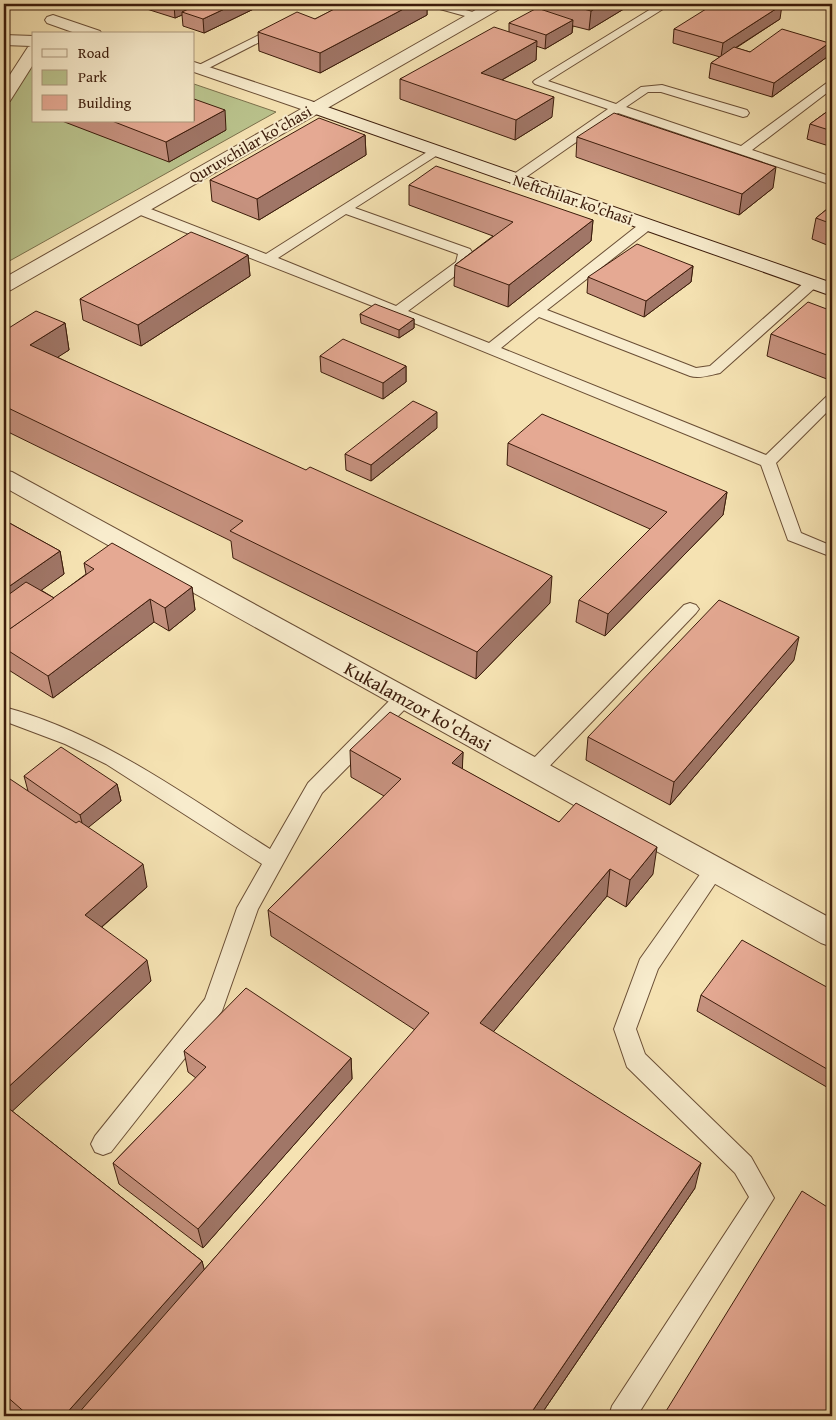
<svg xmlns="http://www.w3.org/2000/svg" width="836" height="1420" viewBox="0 0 836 1420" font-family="'Gentium Book Plus',serif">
  <rect width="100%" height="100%" fill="#f5e2b2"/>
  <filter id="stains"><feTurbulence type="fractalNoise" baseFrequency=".004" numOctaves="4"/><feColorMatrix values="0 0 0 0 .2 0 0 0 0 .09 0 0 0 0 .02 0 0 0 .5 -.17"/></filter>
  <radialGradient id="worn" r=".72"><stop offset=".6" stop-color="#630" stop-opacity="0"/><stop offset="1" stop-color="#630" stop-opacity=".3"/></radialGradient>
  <polygon fill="#bac38d" stroke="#7b704c" points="30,56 34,56 34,121 194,121 194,84 276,112 4,264 4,98"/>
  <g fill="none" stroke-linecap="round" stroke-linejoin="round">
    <defs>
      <g id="lane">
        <polygon points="428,4 444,4 480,14 481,16 476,19 429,6"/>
        <polygon points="659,4 671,4 548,81 616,104 641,87 662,85 747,110 749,113 747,116 743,117 661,92 648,92 626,107 741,146 828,82 832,81 832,89 752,150 832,177 832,185 618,113 519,182 511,182 509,179 511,176 608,109 535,84 533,82 535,80"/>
        <polygon points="281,24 286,27 285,29 203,71 199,72 194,70 195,67"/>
        <path d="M435 147 439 148 441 151 439 154 355 208 470 249 472 252 467 267 408 311 489 343 642 222H652L654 225 652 228 547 310 696 368 710 366 807 280H817L819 283 817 286 720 373C711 375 699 379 690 376L539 317 501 348 766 455 827 396 832 395V407L776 463 801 533 832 546V557L788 540 761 465 370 305 133 212 132 209 133 206H143L266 254ZM346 214 458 254 456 262 396 306 278 258Z"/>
        <polygon points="690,603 696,605 699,609 696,613 541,775 534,777 527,775 524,770 527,765 684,605"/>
        <path d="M404 691 411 693 413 698 411 703 322 793 258 909 222 1011 111 1152 103 1155 95 1152 91 1144 95 1136 205 999 237 908 262 864 106 764 65 744 4 721V707C102 733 186 796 270 849L308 783 397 693Z"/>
        <polygon points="715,861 722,863 725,869 658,969 636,1029 645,1054 751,1157 774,1198 637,1416 609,1416 612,1406 749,1197 735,1173 627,1067 614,1029 640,959 708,863"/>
      </g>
      <g id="street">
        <polygon points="486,4 505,4 503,7 11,290 4,292 4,278 301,109 194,72 194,62 314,102"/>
        <polygon points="53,15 100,31 102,34 78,34 47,23 45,20 47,17"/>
        <polygon points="4,35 34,36 34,63 10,101 4,102 4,84 28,47 31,46 4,45"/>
        <polygon points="4,470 12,472 832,919 832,947 821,943 4,487"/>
      </g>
      <polygon id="secondary" points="313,102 832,283 832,296 307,111 304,107 307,103"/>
    </defs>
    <use href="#lane" stroke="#6a4e35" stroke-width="2"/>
    <use href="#street" stroke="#6a4e35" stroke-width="2"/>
    <use href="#secondary" stroke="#3c1c0b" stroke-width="2"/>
    <use href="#lane" fill="#f8eccd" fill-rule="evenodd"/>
    <use href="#street" fill="#f8eccd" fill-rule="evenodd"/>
    <use href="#secondary" fill="#f8eccd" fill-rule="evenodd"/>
  </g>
  <g fill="#c5917e" stroke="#3c1c0b">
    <polygon points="131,4 264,4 204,33 183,26 182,15 175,18"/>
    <polygon points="315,4 427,4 427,15 320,73 259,51 258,32 315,19 333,10"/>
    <polygon points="542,4 632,4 589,30 573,26 572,33 545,49 536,46 536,60 502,80 552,117 515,140 400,99 400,79 509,32 509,23 542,10"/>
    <polygon points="780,19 736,48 750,52 827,57 772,97 709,78 711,63 720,57 673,43 674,29"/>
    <polygon points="832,108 832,147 807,139 810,124"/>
    <polygon points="62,121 194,121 226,130 169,162"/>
    <polygon points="365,135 366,155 259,220 212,201 210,180"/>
    <polygon points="577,137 773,188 739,215 576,157"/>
    <polygon points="409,185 593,220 591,241 508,307 454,286 455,265 493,236 409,205"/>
    <polygon points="832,205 832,247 812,239 816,218"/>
    <polygon points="248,255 250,276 141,346 83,320 80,299"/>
    <polygon points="693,266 691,282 644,317 587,293 588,277"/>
    <polygon points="832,311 832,381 767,356 771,334"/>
    <polygon points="360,314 414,319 414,328 399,338 361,323"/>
    <polygon points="65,323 69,350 57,357 550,603 476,679 233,558 231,541 4,430 4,331"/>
    <polygon points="320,356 406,366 406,382 383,399 321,372"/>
    <polygon points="437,428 371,481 346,470 345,454"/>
    <polygon points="508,443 727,492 723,515 605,636 576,622 579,600 650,529 507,465"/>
    <polygon points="4,520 60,551 64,574 41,590 54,598 86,574 84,563 192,587 195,610 169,631 154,622 53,698 4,667"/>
    <polygon points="794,660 670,805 586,760 588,737"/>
    <polygon points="350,750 463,752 462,769 653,874 626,907 607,896 493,1032 695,1188 540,1416 16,1416 4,1405 4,784 28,791 24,776 117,784 121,801 88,827 147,887 102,927 151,981 12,1111 202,1261 204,1270 415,1030 271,936 268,910 384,796 351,777"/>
    <polygon points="832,990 832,1086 830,1089 697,1011 701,995"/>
    <polygon points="184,1051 351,1058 352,1079 203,1248 119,1184 113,1163 196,1078 188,1072"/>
  </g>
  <g fill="#a07667" stroke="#3c1c0b">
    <polygon points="176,4 205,4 182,12 182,15 175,18 174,5"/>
    <polygon points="235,4 264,4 204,33 203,19"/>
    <polygon points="413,4 427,4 427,15 320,73 320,53"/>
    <polygon points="603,4 632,4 589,30 591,11"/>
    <polygon points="782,5 780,19 721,57 723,43"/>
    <polygon points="573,20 572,33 545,49 546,35"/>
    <polygon points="537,41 536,60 481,92 481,73"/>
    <polygon points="829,43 827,57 772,97 774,83"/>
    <polygon points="554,97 552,117 515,140 516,120"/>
    <polygon points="225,110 226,130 169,162 166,142"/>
    <polygon points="365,135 366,155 259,220 257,199"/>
    <polygon points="776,167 773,188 739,215 742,194"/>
    <polygon points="593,220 591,241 508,307 509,285"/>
    <polygon points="248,255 250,276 141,346 138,325"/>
    <polygon points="693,266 691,282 644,317 646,301"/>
    <polygon points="414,319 414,328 399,338 399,330"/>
    <polygon points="65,323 69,350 35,372 30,345"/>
    <polygon points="406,366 406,382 383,399 383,383"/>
    <polygon points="437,412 437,428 371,481 371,465"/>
    <polygon points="727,492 723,515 605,636 608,614"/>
    <polygon points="60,551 64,574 4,617 4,590"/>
    <polygon points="552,576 550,603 476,679 477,652"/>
    <polygon points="192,587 195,610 169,631 165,608"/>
    <polygon points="150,599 154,622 53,698 48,676"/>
    <polygon points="799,637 794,660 670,805 674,782"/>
    <polygon points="463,752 462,779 452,763"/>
    <polygon points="117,784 121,801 84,831 80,815"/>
    <polygon points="657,847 653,874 626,907 630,880"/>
    <polygon points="143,864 147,887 90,937 85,915"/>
    <polygon points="610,869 607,896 479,1049 480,1023"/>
    <polygon points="147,960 151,981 4,1119 4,1091"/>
    <polygon points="351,1058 352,1079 203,1248 198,1229"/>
    <polygon points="701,1163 695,1188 540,1416 529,1416"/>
    <polygon points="202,1261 208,1284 91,1416 64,1416"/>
  </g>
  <g fill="#e5a993" stroke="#3c1c0b">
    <polygon points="199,4 235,4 203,19 182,12"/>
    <polygon points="344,4 413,4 320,53 258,32 297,12 315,19"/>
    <polygon points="565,4 603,4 591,11"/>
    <polygon points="714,4 777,4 782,5 723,43 674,29"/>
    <polygon points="537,8 573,20 546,35 509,23"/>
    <polygon points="494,27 537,41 481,73 554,97 516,120 400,79"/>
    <polygon points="782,29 829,43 774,83 711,63 734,47 750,52"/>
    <polygon points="194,99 225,110 166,142 112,121 194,121"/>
    <polygon points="832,108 832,131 810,124"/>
    <polygon points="614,113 776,167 742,194 577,137"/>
    <polygon points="319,118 365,135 257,199 210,180"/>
    <polygon points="436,166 593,220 509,285 455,265 513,222 409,185"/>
    <polygon points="832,205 832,224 816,218"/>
    <polygon points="191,232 248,255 138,325 80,299"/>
    <polygon points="637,244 693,266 646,301 588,277"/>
    <polygon points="808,302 832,311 832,357 771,334"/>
    <polygon points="375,304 414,319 399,330 360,314"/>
    <polygon points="36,311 65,323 30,345 306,470 310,467 552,576 477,652 230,531 243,521 4,406 4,331"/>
    <polygon points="343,339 406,366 383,383 320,356"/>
    <polygon points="413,401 437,412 371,465 345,454"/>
    <polygon points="542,414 727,492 608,614 579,600 667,512 508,443"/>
    <polygon points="4,520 60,551 4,590"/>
    <polygon points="112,543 192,587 165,608 150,599 48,676 4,648 4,633 94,569 84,563"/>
    <polygon points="26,582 54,598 4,633 4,598"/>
    <polygon points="719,600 799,637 674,782 588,737"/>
    <polygon points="390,712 463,752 452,763 559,822 576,803 657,847 630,880 610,869 480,1023 701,1163 529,1416 76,1416 429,1013 268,910 401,779 350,750"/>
    <polygon points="61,747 117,784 80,815 24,776"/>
    <polygon points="10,779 76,823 79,821 143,864 85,915 147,960 4,1091 4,784"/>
    <polygon points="742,940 832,990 832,1072 701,995"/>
    <polygon points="246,988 351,1058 198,1229 113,1163 206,1067 184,1051"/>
    <polygon points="7,1107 202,1261 64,1416 29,1416 4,1394 4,1109"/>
    <polygon points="802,1191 832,1210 832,1416 663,1416"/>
  </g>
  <g text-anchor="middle" stroke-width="4" stroke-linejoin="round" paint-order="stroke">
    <g font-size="16" fill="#3c1c0b" stroke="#f8eccd">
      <text transform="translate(250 144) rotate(-30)" y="6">Quruvchilar ko'chasi</text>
      <text transform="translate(573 199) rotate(19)" y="6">Neftchilar ko'chasi</text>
    </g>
    <g font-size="19" fill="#3c1c0b" stroke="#f8eccd">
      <text transform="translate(418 706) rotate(29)" y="7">Kukalamzor ko'chasi</text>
    </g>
  </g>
  <rect width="836" height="1420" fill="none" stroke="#f5e2b2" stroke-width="20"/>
  <rect x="5" y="5" width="826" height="1410" fill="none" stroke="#3c1c0b" stroke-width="2.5"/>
  <rect x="10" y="10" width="816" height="1400" fill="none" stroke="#3c1c0b"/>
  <rect x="32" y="32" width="162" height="90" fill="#f8eccd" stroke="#ad997f"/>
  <rect x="42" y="49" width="25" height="8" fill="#f8eccd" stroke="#ad997f"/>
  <text x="78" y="58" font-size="15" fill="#3c1c0b">Road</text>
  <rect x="42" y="70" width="25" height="15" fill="#bac38d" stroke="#ad997f"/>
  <text x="78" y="82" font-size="15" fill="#3c1c0b">Park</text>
  <rect x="42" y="95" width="25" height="15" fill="#e5a993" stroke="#ad997f"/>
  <text x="78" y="108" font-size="15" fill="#3c1c0b">Building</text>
  <rect width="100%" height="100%" filter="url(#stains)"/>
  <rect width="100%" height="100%" fill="url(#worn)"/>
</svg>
